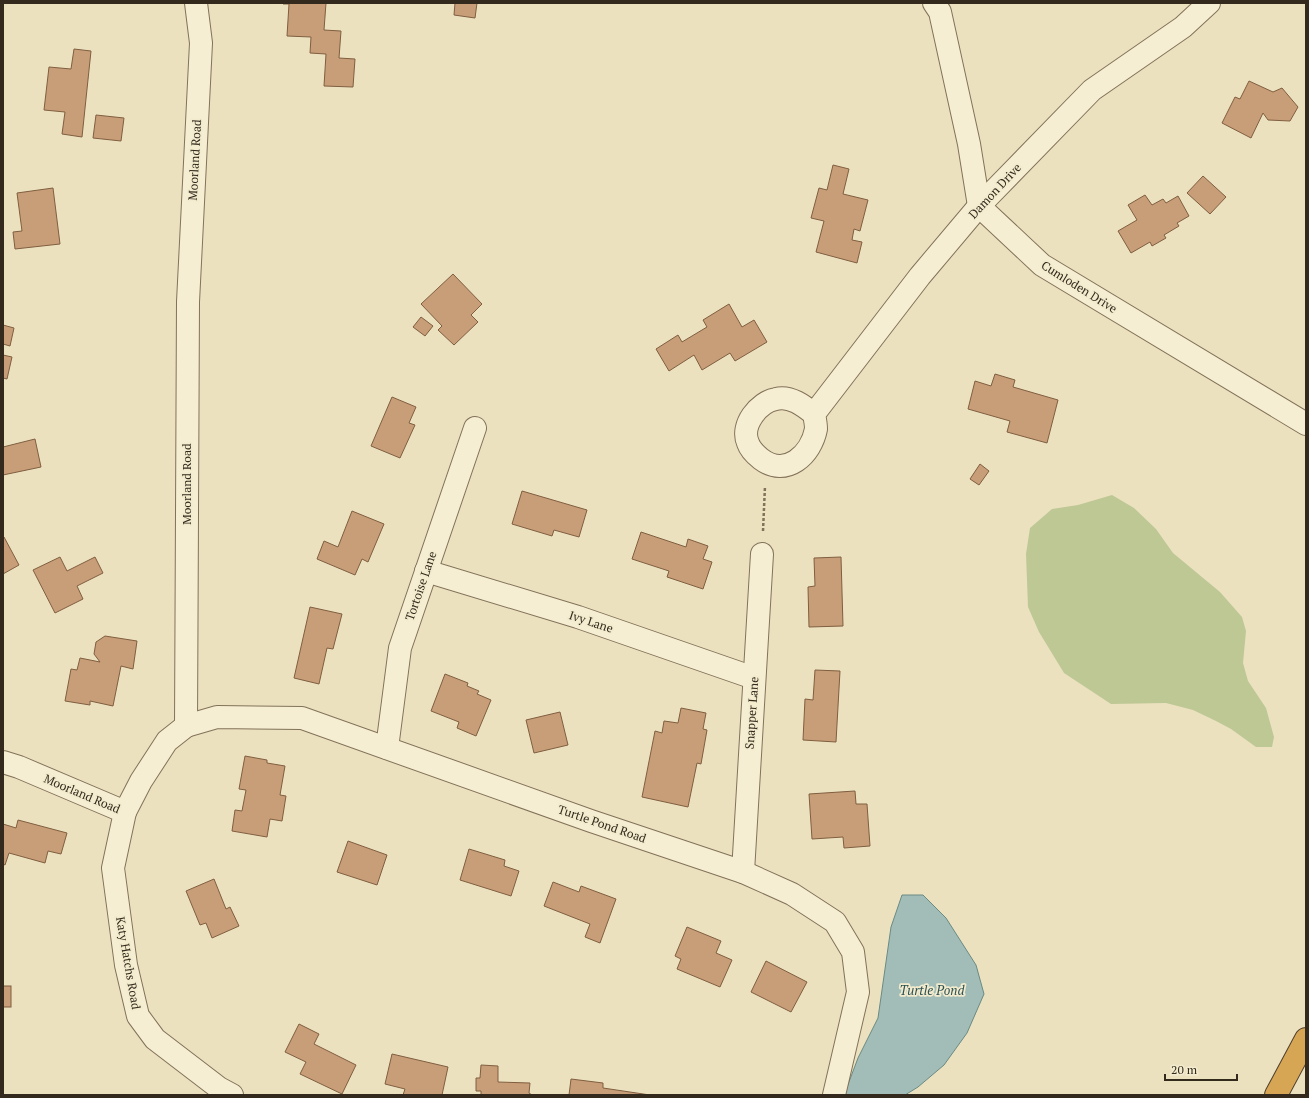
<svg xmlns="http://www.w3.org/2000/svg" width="1309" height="1098" viewBox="0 0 1309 1098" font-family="'PT Serif',serif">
  <rect width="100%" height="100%" fill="#ebe1bf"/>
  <polygon fill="#bec894" points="1112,495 1134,508 1156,529 1173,553 1220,592 1242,617 1246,631 1243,663 1248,681 1266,708 1274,737 1272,747 1256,747 1231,729 1216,721 1193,710 1166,703 1111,704 1064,673 1039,632 1028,607 1026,554 1030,528 1052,509 1078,505"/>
  <polygon fill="#a2bdb7" stroke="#6a8a84" points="902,895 923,895 946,918 976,965 984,994 967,1033 944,1065 918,1087 905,1095 844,1095 858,1058 878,1018 891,927"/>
  <g fill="#c79e77" stroke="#805e40">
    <polygon points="283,3 326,3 324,30 341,31 339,58 355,59 353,87 324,86 326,54 310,53 311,37 287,36 289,4 283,4"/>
    <polygon points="455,3 477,3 475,18 454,15"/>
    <polygon points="74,49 91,51 82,137 62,134 65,112 44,110 49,67 71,69"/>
    <polygon points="1249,81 1273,92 1282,88 1298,107 1290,121 1268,120 1263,113 1251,138 1222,123 1235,97 1240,99"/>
    <polygon points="96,115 124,118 121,141 93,138"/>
    <polygon points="833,165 849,169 843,194 868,200 860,231 854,229 852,240 862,242 857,263 816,252 824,221 811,218 819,188 827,190"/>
    <polygon points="1203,176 1226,197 1210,214 1187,193"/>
    <polygon points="53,188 60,244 15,249 13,232 22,231 17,193"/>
    <polygon points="1145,195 1152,205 1163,199 1166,203 1178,196 1189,216 1177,223 1179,226 1164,235 1166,238 1152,246 1150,242 1131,253 1118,231 1137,220 1128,205"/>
    <polygon points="453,274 482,304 471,315 478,322 454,345 438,330 442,326 421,304"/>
    <polygon points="729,304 742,327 754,320 767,342 735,361 730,353 702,370 694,355 669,371 656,349 678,335 682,342 707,327 703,320"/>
    <polygon points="421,317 433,326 425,336 413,327"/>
    <polygon points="3,325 14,328 10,346 3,344"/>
    <polygon points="3,355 12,357 7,379 3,378"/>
    <polygon points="995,374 1015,380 1013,387 1058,400 1047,443 1007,432 1010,421 968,409 975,381 991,386"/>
    <polygon points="392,397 416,407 409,423 415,425 400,458 371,446"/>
    <polygon points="35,439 41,467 3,475 3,447"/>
    <polygon points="980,464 989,471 979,485 970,479"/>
    <polygon points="522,491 587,510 579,537 554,530 552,536 512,524"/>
    <polygon points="352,511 384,524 368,562 362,559 355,575 317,559 324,541 338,547"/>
    <polygon points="641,532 686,547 688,539 708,546 703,559 712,562 703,589 667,577 669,571 632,559"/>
    <polygon points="4,537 19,565 3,574 3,538"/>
    <polygon points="60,557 67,571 95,557 103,573 77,586 83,599 55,613 33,570"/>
    <polygon points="841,557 843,626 809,627 808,587 815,586 814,558"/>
    <polygon points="310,607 342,614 333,649 327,648 319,684 294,678"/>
    <polygon points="105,636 137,641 133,669 121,666 113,706 90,701 90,705 65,701 71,669 77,670 80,658 100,662 94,654 96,642"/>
    <polygon points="815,670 840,671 836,742 803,740 805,699 813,700"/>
    <polygon points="445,674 468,683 467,686 479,691 477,694 491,700 476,736 457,728 459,722 431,711"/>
    <polygon points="681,708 706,713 703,729 707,730 701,764 697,763 688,807 642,797 655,731 662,733 664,721 678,723"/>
    <polygon points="560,712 568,745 534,753 526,720"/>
    <polygon points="245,756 267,760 267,763 285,766 280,795 286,796 282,821 270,819 267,837 232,831 235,810 242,811 246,790 239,789"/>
    <polygon points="855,791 856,804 867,804 870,846 844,848 843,837 812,839 809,794"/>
    <polygon points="18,820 67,833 61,854 48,851 45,863 9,853 5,865 3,864 3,824 16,828"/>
    <polygon points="348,841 387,855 377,885 337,872"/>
    <polygon points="469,849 505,860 504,866 519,871 511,896 460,880"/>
    <polygon points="214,879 226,909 230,907 239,926 212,938 206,923 200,925 186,891"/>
    <polygon points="553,882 579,892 581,886 616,899 600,943 585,937 590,924 544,906"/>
    <polygon points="687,927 721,941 716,953 732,960 720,987 677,969 681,959 675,956"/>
    <polygon points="766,961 807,982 791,1012 751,992"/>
    <rect x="3" y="986" width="8" height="21"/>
    <polygon points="299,1024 319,1034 314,1044 356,1065 342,1094 300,1074 306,1062 285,1052"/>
    <polygon points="392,1054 448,1067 442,1095 403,1095 405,1089 385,1084"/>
    <polygon points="481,1065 498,1066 498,1082 530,1083 529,1093 532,1095 481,1095 481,1091 476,1091 476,1078 480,1078"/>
    <polygon points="571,1079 603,1083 603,1088 650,1095 569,1095"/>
  </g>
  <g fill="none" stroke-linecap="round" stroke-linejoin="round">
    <defs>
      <g id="minor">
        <polyline points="934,3 940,12 969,144 979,206 1042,265 1306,424"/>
        <path d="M814 414C804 406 790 395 776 399 759 402 740 425 748 443 750 449 756 455 761 459 786 478 811 455 816 429 816 425 815 419 814 414L920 276 979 206 1092 90 1183 27 1209 3"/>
        <polyline points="426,571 578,617 754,678"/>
        <polyline points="186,726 217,717 302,718 591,821 743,872 792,894 835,922 853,952 858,992 834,1095"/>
        <polyline points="387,748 400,648 475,428"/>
        <polyline points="3,762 19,767 125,812 141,781 167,741 186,726 188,302 201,43 196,3"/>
        <polyline points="125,812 113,868 126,965 138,1016 155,1039 219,1088 232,1095"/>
        <polyline points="743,872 762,554"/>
      </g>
      <polyline id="highway" points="1276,1095 1306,1039"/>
    </defs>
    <use href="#minor" stroke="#827259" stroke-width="24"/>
    <use href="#highway" stroke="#50402d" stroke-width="24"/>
    <polyline stroke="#827259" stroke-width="2.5" stroke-dasharray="3 2" stroke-linecap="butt" points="763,531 765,486"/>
    <use href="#minor" stroke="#f6eed2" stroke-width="22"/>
    <use href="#highway" stroke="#d6a654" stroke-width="22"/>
  </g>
  <g text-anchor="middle" stroke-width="3.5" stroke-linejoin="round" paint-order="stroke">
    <g font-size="12" fill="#33291c" stroke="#f3ebce">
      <text transform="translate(195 160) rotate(-87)" y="4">Moorland Road</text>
      <text transform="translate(995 191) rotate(-47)" y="4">Damon Drive</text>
      <text transform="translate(1079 287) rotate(32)" y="4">Cumloden Drive</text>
      <text transform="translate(187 484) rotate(-90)" y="4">Moorland Road</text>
      <text transform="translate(421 586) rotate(-71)" y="4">Tortoise Lane</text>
      <text transform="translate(591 622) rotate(18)" y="4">Ivy Lane</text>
      <text transform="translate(752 713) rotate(-86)" y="4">Snapper Lane</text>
      <text transform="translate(82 794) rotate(23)" y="4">Moorland Road</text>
      <text transform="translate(602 824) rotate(19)" y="4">Turtle Pond Road</text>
      <text transform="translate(128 963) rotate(80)" y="4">Katy Hatchs Road</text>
    </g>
    <g font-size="13" font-style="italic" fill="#2c5152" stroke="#f3ebce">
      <text x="932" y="995">Turtle Pond</text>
    </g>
  </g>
  <rect width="1309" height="1098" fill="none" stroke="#33291c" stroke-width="8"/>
  <path d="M1165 1074v6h72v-6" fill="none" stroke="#33291c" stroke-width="2"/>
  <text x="1171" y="1074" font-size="12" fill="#33291c" stroke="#f3ebce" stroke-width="3" paint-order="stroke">20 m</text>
</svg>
